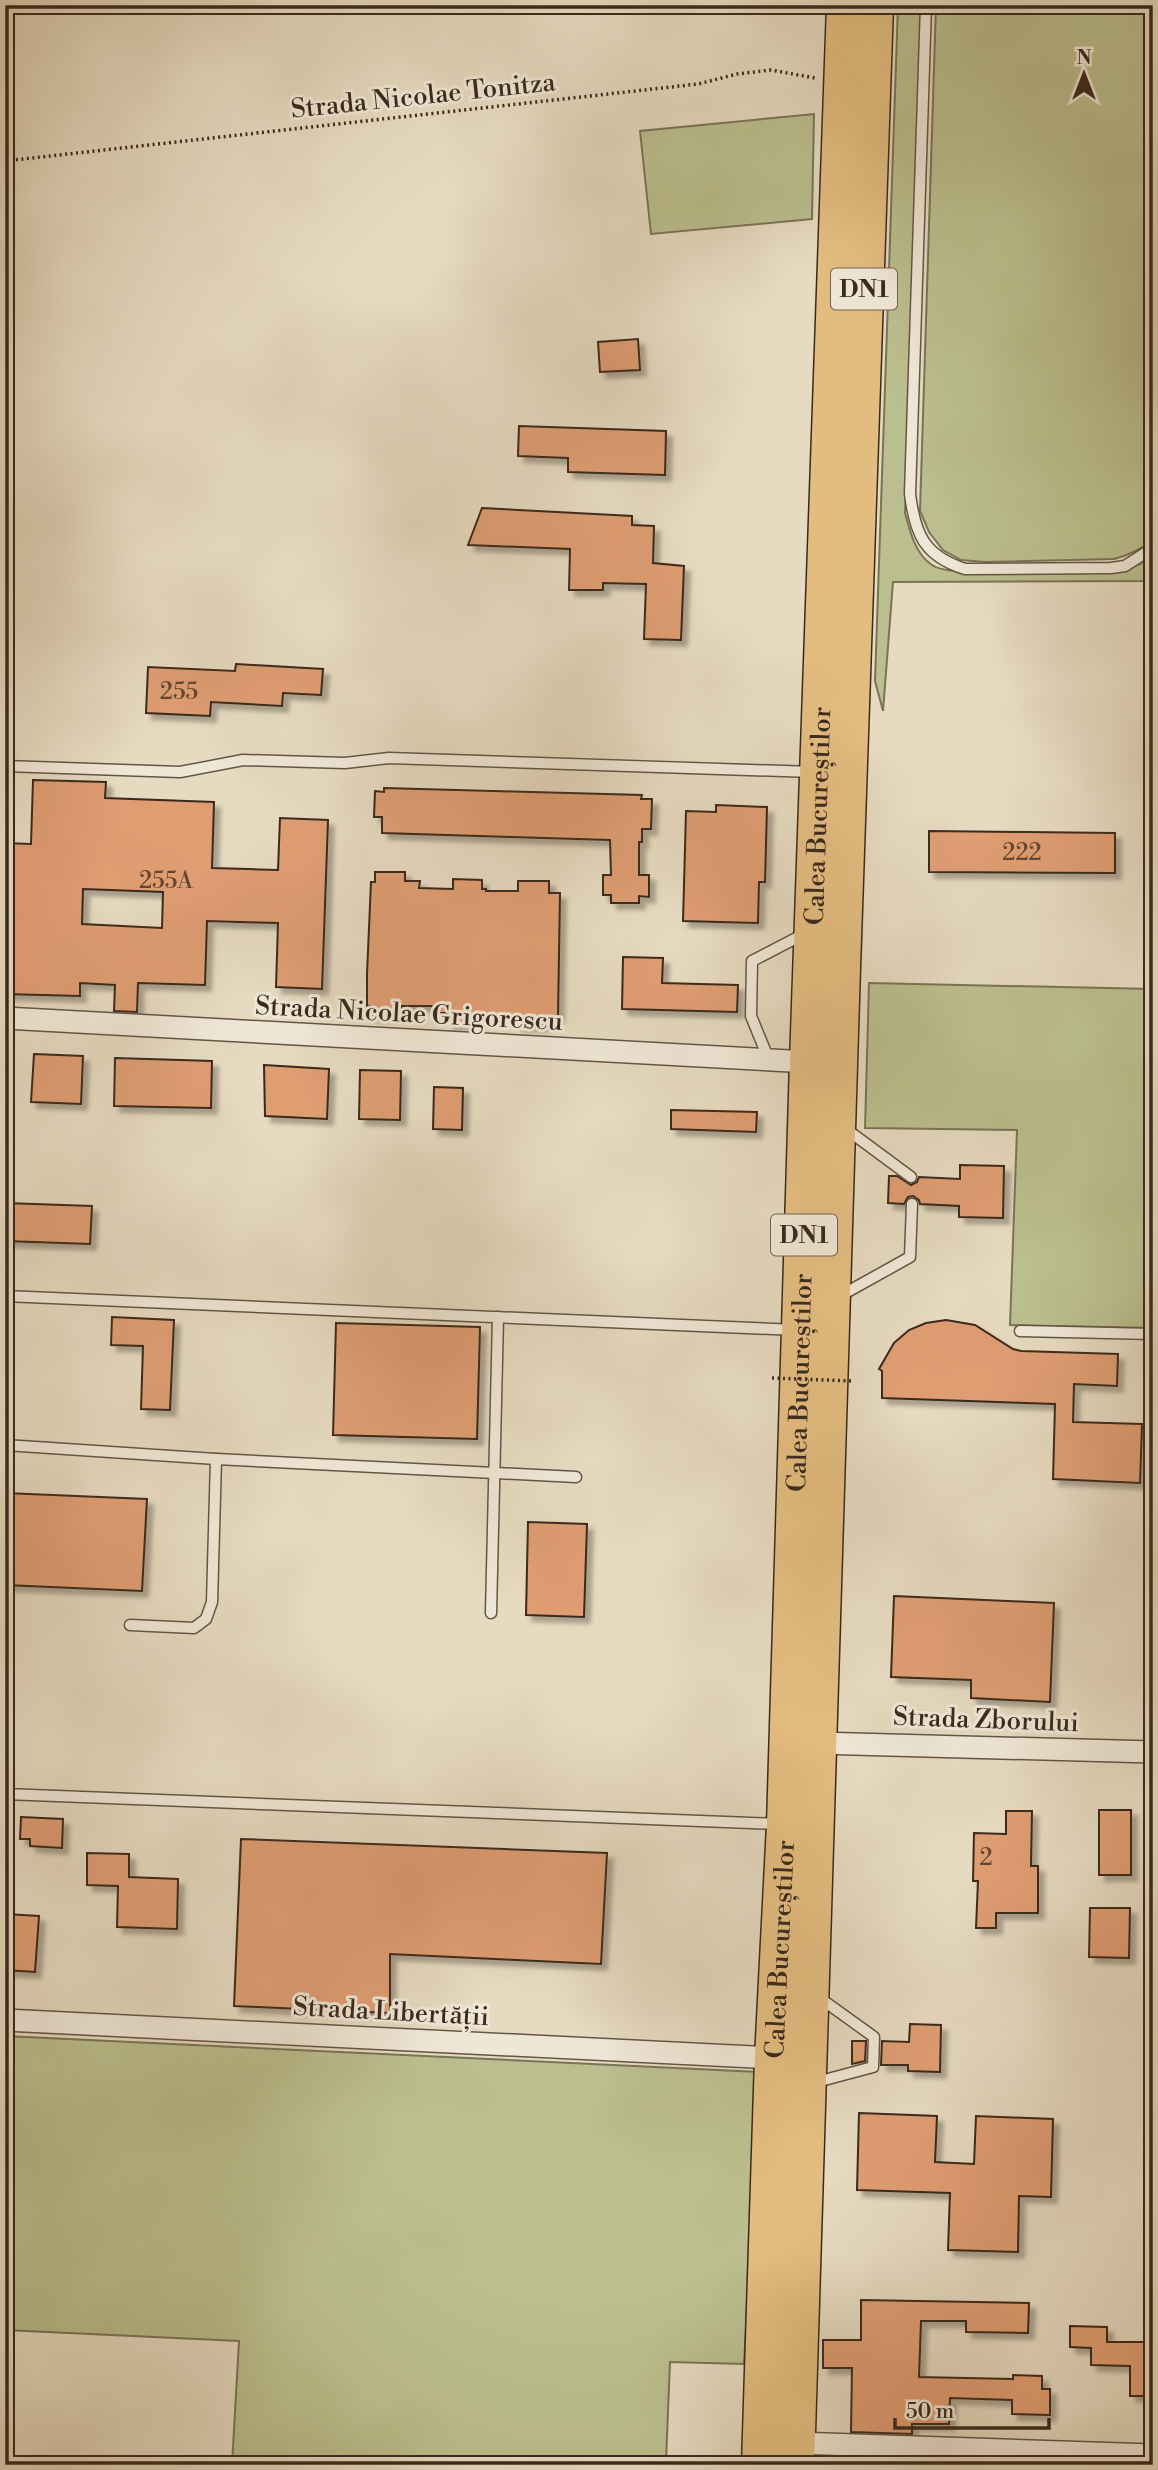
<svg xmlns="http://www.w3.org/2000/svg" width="1158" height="2470" viewBox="0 0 1158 2470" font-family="'Libre Bodoni',serif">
  <defs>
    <filter id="shadow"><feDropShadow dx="6" dy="6" stdDeviation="2" flood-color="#0004"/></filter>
  </defs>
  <rect width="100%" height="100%" fill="#e6dac0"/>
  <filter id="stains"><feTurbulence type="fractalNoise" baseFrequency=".00286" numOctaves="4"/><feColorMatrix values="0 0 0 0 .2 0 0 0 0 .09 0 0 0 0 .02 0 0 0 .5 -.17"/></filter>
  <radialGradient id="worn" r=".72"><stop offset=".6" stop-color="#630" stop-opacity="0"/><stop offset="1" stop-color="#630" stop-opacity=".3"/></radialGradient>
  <g fill="#bbbe8e" stroke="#7a7456" stroke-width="2">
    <path d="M898 5H924L905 513C910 531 915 554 932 565 953 580 1083 572 1116 571L1140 564 1153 555V581L893 582 883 711 875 681Z"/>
    <path d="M936 5H1153V540C1140 549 1130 555 1114 559L985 562 961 560 943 550 929 532 920 511Z"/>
    <polygon points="814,114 812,219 651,234 640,131"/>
    <polygon points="869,983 1153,989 1153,1328 1010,1325 1017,1130 865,1128"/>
    <polygon points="5,2036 759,2072 744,2364 670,2362 666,2462 578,2460 577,2465 232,2465 239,2341 5,2330"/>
  </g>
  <g fill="#df9d72" stroke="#3a291d" stroke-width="2" fill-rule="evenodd" filter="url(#shadow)">
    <polygon points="638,339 640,370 600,372 598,342"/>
    <polygon points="519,426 666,431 665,475 568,472 568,458 518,456"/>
    <polygon points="482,508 632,516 632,525 654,526 653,563 684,566 681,640 644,639 646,584 603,583 603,590 569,590 570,549 468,545"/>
    <polygon points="236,664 323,669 321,695 283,693 282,706 211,702 210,716 146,713 148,667 235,671"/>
    <path d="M33 780 106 782 105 798 214 802 212 868 278 870 280 818 328 820 322 989 276 987 278 923 207 921 205 985 138 983 137 1012 114 1011 115 985 80 983V996L5 994V843L31 844ZM83 889 163 892 162 928 82 924Z"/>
    <polygon points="384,788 642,795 641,799 652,799 651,829 642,829 642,842 639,842 639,875 649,875 649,897 639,896 639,903 611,903 611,895 603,895 603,875 611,875 610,840 382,833 382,817 374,817 375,791 384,792"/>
    <polygon points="716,805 767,807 765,882 759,882 758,923 683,921 686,811 716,812"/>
    <polygon points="929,831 1115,833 1115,873 929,872"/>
    <polygon points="375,872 405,872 405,881 420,881 419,888 453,889 453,879 482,880 482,889 486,889 486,891 518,891 518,881 549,881 549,893 560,893 558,1016 543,1016 543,1025 517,1025 517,1015 478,1014 478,1023 448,1023 449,1013 437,1013 437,1006 401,1006 401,1015 371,1015 372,1006 367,1006 367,974 371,882 375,882"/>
    <polygon points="623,957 663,958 662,983 738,985 737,1012 622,1009"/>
    <polygon points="34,1054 83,1056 81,1104 31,1102"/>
    <polygon points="115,1058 212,1061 211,1108 114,1106"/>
    <polygon points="264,1065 329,1069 327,1119 265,1116"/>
    <polygon points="360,1070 401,1071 400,1120 359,1119"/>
    <polygon points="434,1087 463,1088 462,1130 433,1129"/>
    <polygon points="671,1110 757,1112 756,1132 671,1129"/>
    <polygon points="960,1165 1004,1166 1003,1218 959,1217 959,1206 920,1204 919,1200 913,1196 908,1197 904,1204 888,1203 889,1176 897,1176 911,1185 917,1182 919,1177 960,1179"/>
    <polygon points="5,1203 92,1206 90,1244 5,1241"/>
    <polygon points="112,1317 174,1320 170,1410 141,1409 143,1346 111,1345"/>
    <polygon points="946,1320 975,1325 1013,1349 1021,1351 1118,1354 1117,1386 1074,1384 1073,1422 1142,1424 1140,1483 1053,1479 1055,1404 882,1398 882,1371 879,1369 894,1343 909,1330 926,1323"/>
    <polygon points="336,1323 480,1327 477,1439 333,1435"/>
    <polygon points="5,1493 147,1499 142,1591 5,1585"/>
    <polygon points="528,1522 587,1524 584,1617 526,1615"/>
    <polygon points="894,1596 1054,1603 1050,1702 971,1698 971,1680 891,1677"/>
    <rect x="1099" y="1810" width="32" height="65"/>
    <polygon points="1006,1811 1032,1811 1031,1866 1038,1866 1038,1913 996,1913 996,1928 976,1928 978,1881 973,1881 974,1833 1006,1834"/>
    <polygon points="21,1817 63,1819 62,1848 30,1846 30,1839 20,1839"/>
    <polygon points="241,1839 607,1853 601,1964 390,1954 390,2013 234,2006"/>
    <polygon points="87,1853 129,1854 129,1877 178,1879 177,1929 117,1927 118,1886 87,1885"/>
    <polygon points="1090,1908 1130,1908 1129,1958 1089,1957"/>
    <polygon points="5,1914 39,1916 35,1972 5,1970"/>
    <polygon points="910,2024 941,2025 940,2072 908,2071 908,2065 881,2065 882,2041 909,2042"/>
    <polygon points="852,2041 866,2041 865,2061 852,2064"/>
    <polygon points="859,2113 937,2116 935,2162 974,2164 976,2116 1053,2119 1051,2197 1019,2196 1018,2252 948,2250 950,2193 857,2190"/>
    <polygon points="861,2300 1029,2303 1028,2333 966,2332 966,2321 921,2321 919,2377 1013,2379 1013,2375 1042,2376 1042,2389 1050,2389 1050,2415 1012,2414 1012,2400 950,2398 949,2424 912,2424 912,2434 851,2432 852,2368 823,2368 823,2340 861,2340"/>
    <polygon points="1070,2326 1107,2327 1107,2342 1153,2342 1153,2396 1130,2396 1130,2366 1091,2365 1091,2348 1070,2347"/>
  </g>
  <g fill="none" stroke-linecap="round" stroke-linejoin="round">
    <defs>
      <g id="lane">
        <path d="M926 5 910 494C915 534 924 556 965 569L1111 568 1125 566 1153 548"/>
        <polyline points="5,766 180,772 243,760 345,763 389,758 813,772"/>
        <polyline points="769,1060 751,1016 752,961 806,933"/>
        <polyline points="846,1129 911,1177"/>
        <polyline points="5,1296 796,1330"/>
        <polyline points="840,1296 910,1257 912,1204"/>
        <polyline points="1020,1331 1153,1334"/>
        <polyline points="5,1445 216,1459 576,1477"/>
        <polyline points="491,1613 498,1317"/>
        <polyline points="130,1625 194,1628 206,1619 212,1602 216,1459"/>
        <polyline points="1150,1752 1153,1661"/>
        <polyline points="5,1794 779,1824"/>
        <polyline points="813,2083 873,2067 874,2037 817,1996"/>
      </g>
      <g id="street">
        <polyline points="5,1018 809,1062"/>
        <polyline points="817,1743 1153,1752"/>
        <polyline points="5,2020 774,2058"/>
        <polyline points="796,2443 1153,2455"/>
      </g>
      <g id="highway">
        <path id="s1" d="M761 2465 774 2058 786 1825 809 1062 846 5"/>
        <polyline points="795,2465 841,967 874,5"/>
      </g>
    </defs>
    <use href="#lane" stroke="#655546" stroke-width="13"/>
    <use href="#street" stroke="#655546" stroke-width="24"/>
    <use href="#highway" stroke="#3a291d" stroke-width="41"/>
    <polyline stroke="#3a291d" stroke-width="3.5" stroke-dasharray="2 3.5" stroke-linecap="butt" points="5,161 698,84 737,74 771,70 815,78"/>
    <use href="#lane" stroke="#efe7d6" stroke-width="10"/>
    <use href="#street" stroke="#efe7d6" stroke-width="21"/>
    <use href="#highway" stroke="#e3bd80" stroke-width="38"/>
    <polyline stroke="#3a291d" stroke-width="3.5" stroke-dasharray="2 3.5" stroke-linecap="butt" points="772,1378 853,1381"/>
  </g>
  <g text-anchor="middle" stroke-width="6" stroke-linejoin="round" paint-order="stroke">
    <g font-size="23" fill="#634632">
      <text x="179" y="699">255</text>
      <text x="1022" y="860">222</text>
      <text x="166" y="888">255A</text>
      <text x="986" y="1865">2</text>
    </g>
    <g fill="#efe7d6" stroke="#706254" stroke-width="2">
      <rect x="831" y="268.5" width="66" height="41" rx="5"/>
      <rect x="771" y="1214.5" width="66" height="41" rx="5"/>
    </g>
    <g font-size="24" font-weight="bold" fill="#3a291d">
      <text x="864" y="297">DN1</text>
      <text x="804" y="1243">DN1</text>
    </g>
    <g font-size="26" fill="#3a291d" stroke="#efe7d6">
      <text transform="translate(423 95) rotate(-6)" y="9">Strada Nicolae Tonitza</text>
      <text dy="9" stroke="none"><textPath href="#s1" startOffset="1650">Calea Bucureștilor</textPath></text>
      <text transform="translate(409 1013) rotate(3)" y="9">Strada Nicolae Grigorescu</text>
      <text dy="9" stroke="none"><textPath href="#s1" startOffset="1083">Calea Bucureștilor</textPath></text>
      <text transform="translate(986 1719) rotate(2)" y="9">Strada Zborului</text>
      <text dy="9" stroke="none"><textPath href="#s1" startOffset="516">Calea Bucureștilor</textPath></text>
      <text transform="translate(391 2011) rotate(3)" y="9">Strada Libertății</text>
    </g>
  </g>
  <rect width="1158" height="2470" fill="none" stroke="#e6dac0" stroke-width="28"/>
  <rect x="7" y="7" width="1144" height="2456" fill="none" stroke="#3a291d" stroke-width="3.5"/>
  <rect x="14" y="14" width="1130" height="2442" fill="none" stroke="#3a291d" stroke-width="2"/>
  <g transform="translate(1084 74)" stroke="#efe7d6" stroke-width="5" paint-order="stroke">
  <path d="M0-5L12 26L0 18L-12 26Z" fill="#3a291d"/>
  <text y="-10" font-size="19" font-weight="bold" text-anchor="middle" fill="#3a291d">N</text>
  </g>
  <path d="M895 2418v10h154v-10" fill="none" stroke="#3a291d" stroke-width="3.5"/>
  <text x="906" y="2418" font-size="21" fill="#3a291d" stroke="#efe7d6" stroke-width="5" paint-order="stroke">50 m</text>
  <rect width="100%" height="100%" filter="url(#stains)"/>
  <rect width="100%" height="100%" fill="url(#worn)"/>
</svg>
